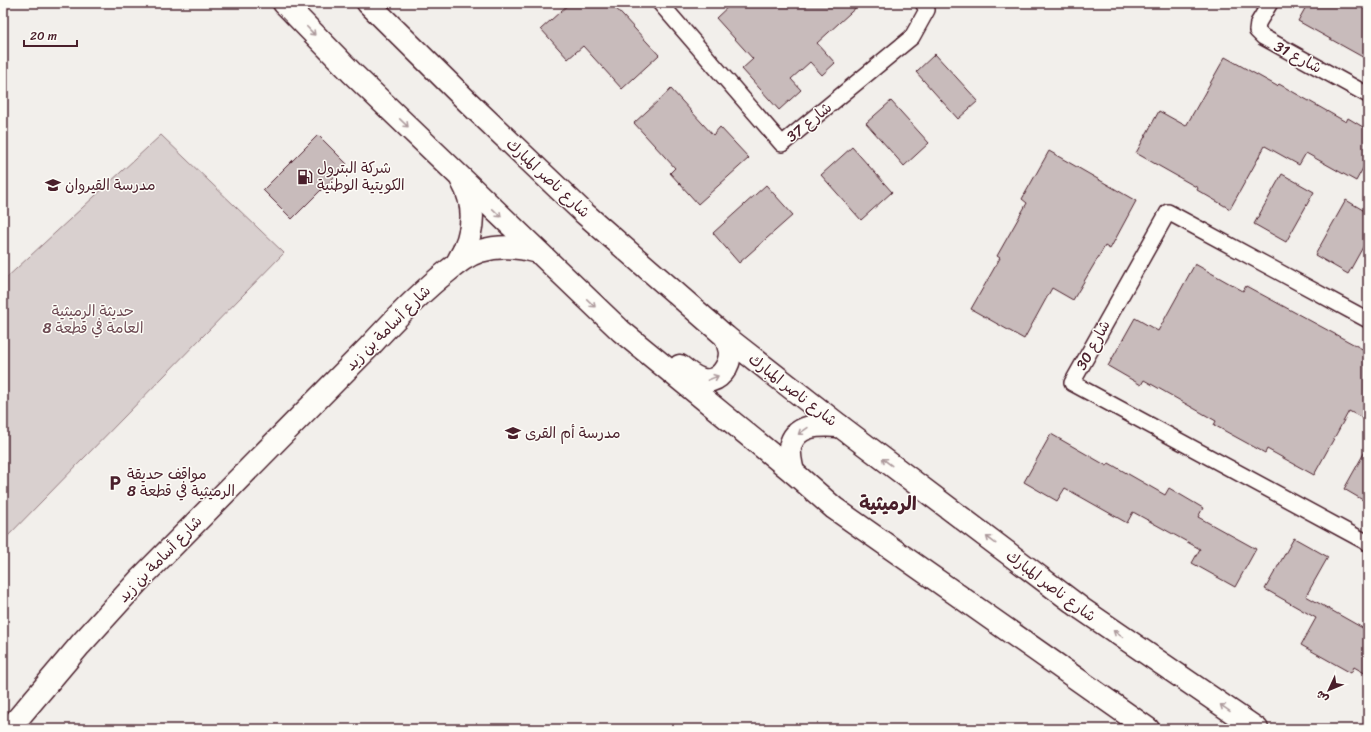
<svg xmlns="http://www.w3.org/2000/svg" width="1371" height="732" viewBox="0 0 1371 732" font-family="Sriracha,'Playpen Sans Arabic',sans-serif">
  <rect width="100%" height="100%" fill="#f2efeb"/>
  <filter id="ink" filterUnits="userSpaceOnUse"><feTurbulence type="fractalNoise" baseFrequency=".025" numOctaves="2"/><feDisplacementMap in="SourceGraphic" scale="8" xChannelSelector="R" yChannelSelector="G"/><feConvolveMatrix kernelMatrix="1 2 1 2 8 2 1 2 1" color-interpolation-filters="sRGB"/></filter>
  <g filter="url(#ink)">
    <polygon fill="#d9d0cf" stroke="#92787d" points="161,135 284,253 3,541 3,281"/>
    <g fill="#c8bbbb" stroke="#4a1f2b">
      <polygon points="570,3 611,3 659,55 622,89 583,46 568,59 541,29"/>
      <polygon points="732,3 861,3 817,43 835,63 822,75 810,62 791,79 801,90 779,110 742,69 753,59 716,18"/>
      <polygon points="1308,3 1368,3 1368,60 1298,21"/>
      <polygon points="935,54 978,101 958,119 916,72"/>
      <polygon points="1225,57 1277,86 1279,84 1346,122 1348,118 1368,130 1368,159 1356,181 1306,153 1299,165 1265,146 1230,209 1197,190 1198,188 1136,153 1159,111 1186,126"/>
      <polygon points="671,89 713,135 720,127 749,158 698,204 670,173 675,168 634,123"/>
      <polygon points="891,101 929,143 904,166 866,123"/>
      <polygon points="318,135 347,164 292,219 263,190"/>
      <polygon points="852,147 892,192 861,220 821,175"/>
      <polygon points="1049,151 1136,201 1110,249 1105,246 1073,300 1052,288 1024,339 971,309 1000,258 997,256 1027,203 1022,199"/>
      <polygon points="1282,174 1314,192 1286,242 1254,224"/>
      <polygon points="766,185 793,215 739,263 713,233"/>
      <polygon points="1346,200 1368,213 1368,238 1348,274 1315,255"/>
      <polygon points="1195,264 1243,291 1246,286 1368,352 1368,421 1349,411 1314,475 1267,449 1265,453 1214,425 1216,421 1144,380 1141,385 1108,366 1135,318 1158,331"/>
      <polygon points="1051,434 1107,466 1109,463 1165,495 1169,488 1203,508 1198,517 1256,549 1235,587 1192,563 1200,549 1133,512 1127,523 1065,488 1057,501 1024,482"/>
      <polygon points="1368,446 1368,503 1344,489"/>
      <polygon points="1294,538 1328,557 1306,596 1368,631 1368,675 1354,667 1351,673 1301,645 1316,618 1265,589"/>
    </g>
    <g fill="none" stroke-linecap="round" stroke-linejoin="round">
      <defs>
        <g id="street">
          <polyline points="660,3 782,144 912,37 927,10 923,3"/>
          <polyline points="1270,3 1258,23 1257,31 1263,37 1368,95"/>
          <polyline points="1368,320 1168,212 1072,383 1368,543"/>
        </g>
        <g id="secondary">
          <polyline points="284,3 352,73 621,331 793,472 834,508 1148,729"/>
          <polyline points="368,3 468,102 584,213 726,337 840,426 1082,609 1257,729"/>
          <path d="M457 263C473 237 478 209 462 181"/>
          <path d="M680 366C693 377 709 389 723 372 727 367 730 359 730 352 729 347 727 341 726 337"/>
          <path d="M793 472C791 464 789 455 790 447 795 423 821 425 840 426"/>
          <path d="M9 729 80 645 141 578 369 347C391 323 414 299 439 278 452 268 464 256 480 251 500 245 518 246 538 252"/>
        </g>
      </defs>
      <use href="#street" stroke="#4a1f2b" stroke-width="18"/>
      <use href="#secondary" stroke="#4a1f2b" stroke-width="25"/>
      <use href="#street" stroke="#fdfcf7" stroke-width="15"/>
      <use href="#secondary" stroke="#fdfcf7" stroke-width="22"/>
    </g>
    <defs><path id="oneway-shaft" d="M-6 0H5M1.5-3L5.5 0L1.5 3" fill="none" stroke-width="1.6" stroke-linecap="round" stroke-linejoin="round"/></defs>
    <g stroke="#ac999b">
      <use href="#oneway-shaft" transform="translate(311 31) rotate(46)"/>
      <use href="#oneway-shaft" transform="translate(404 123) rotate(44)"/>
      <use href="#oneway-shaft" transform="translate(497 213) rotate(44)"/>
      <use href="#oneway-shaft" transform="translate(591 303) rotate(44)"/>
      <use href="#oneway-shaft" transform="translate(713 378) rotate(-22)"/>
      <use href="#oneway-shaft" transform="translate(803 431) rotate(145)"/>
      <use href="#oneway-shaft" transform="translate(887 462) rotate(-143)"/>
      <use href="#oneway-shaft" transform="translate(991 540) rotate(-143)"/>
      <use href="#oneway-shaft" transform="translate(1118 634) rotate(-145)"/>
      <use href="#oneway-shaft" transform="translate(1225 708) rotate(-145)"/>
    </g>
  </g>
  <defs>
    <symbol id="fuel-bare" viewBox="-9 -9 18 18"><path d="M-5.5-6h7V0h2V4h1.3V-2.5L3-4.5l.8-.8L6-3V5H2.5V1h-1V6h-7ZM-4.2-4.7v3.2H.2V-4.7Z" fill="#4a1f2b" stroke="#fdfcf7" stroke-width="2.5" paint-order="stroke"/></symbol>
    <symbol id="school-bare" viewBox="-9 -9 18 18"><path d="M0-5L7-2L0 1L-7-2ZM-4 1L0 2.5L4 1V4Q0 6-4 4Z" fill="#4a1f2b" stroke="#fdfcf7" stroke-width="2.5" paint-order="stroke"/></symbol>
    <symbol id="parking-bare" viewBox="-9 -9 18 18"><path d="M-3.5-5.5H1a3.5 3.5 0 0 1 0 7H-1V5.5H-3.5ZM-1-3.4V-.6H.8a1.4 1.4 0 0 0 0-2.8Z" fill="#4a1f2b" stroke="#fdfcf7" stroke-width="2.5" paint-order="stroke"/></symbol>
  </defs>
  <g fill-rule="evenodd">
    <use href="#fuel-bare" x="294" y="166" width="22" height="22"/>
    <use href="#school-bare" x="42" y="174" width="22" height="22"/>
    <use href="#school-bare" x="502" y="422" width="22" height="22"/>
    <use href="#parking-bare" x="104" y="472" width="22" height="22"/>
  </g>
  <g text-anchor="middle" stroke-width="3" stroke-linejoin="round" paint-order="stroke">
    <g font-size="15" fill="#4a1f2b" stroke="#fdfcf7">
      <text transform="translate(1298 57) rotate(28)" y="5">شارع 31</text>
      <text transform="translate(809 122) rotate(-39)" y="5">شارع 37</text>
      <text transform="translate(548 178) rotate(43)" y="5">شارع ناصر المبارك</text>
      <text transform="translate(388 328) rotate(-45)" y="5">شارع أسامة بن زيد</text>
      <text transform="translate(1093 345) rotate(-61)" y="5">شارع 30</text>
      <text transform="translate(793 390) rotate(38)" y="5">شارع ناصر المبارك</text>
      <text transform="translate(160 559) rotate(-46)" y="5">شارع أسامة بن زيد</text>
      <text transform="translate(1051 586) rotate(37)" y="5">شارع ناصر المبارك</text>
    </g>
    <g font-size="15" fill="#4a1f2b" stroke="#fdfcf7" text-anchor="start">
      <text x="317" y="173">شركة البترول<tspan x="317" dy="17">الكويتية الوطنية</tspan></text>
      <text x="65" y="190">مدرسة القيروان</text>
      <text x="525" y="438">مدرسة أم القرى</text>
      <text x="127" y="479">مواقف حديقة<tspan x="127" dy="17">الرميثية في قطعة 8</tspan></text>
    </g>
    <g font-size="15" fill="#6e4b54" stroke="#fdfcf7">
      <text x="93" y="316">حديثة الرميثية<tspan x="93" dy="17">العامة في قطعة 8</tspan></text>
    </g>
    <g font-size="19" font-weight="bold" fill="#4a1f2b" stroke="#fdfcf7">
      <text x="888" y="510">الرميثية</text>
    </g>
  </g>
  <rect width="1371" height="732" fill="none" stroke="#fdfcf7" stroke-width="16"/>
  <rect x="8" y="8" width="1355" height="716" fill="none" stroke="#4a1f2b" stroke-width="1.5" filter="url(#ink)"/>
  <g transform="translate(1329 690) rotate(226)" stroke="#fdfcf7" stroke-width="3" paint-order="stroke">
  <path d="M0-3L7 15L0 10L-7 15Z" fill="#4a1f2b"/>
  <text y="-6" font-size="11" font-weight="bold" text-anchor="middle" fill="#4a1f2b">ش</text>
  </g>
  <path d="M24 40v6h53v-6" fill="none" stroke="#4a1f2b" stroke-width="2"/>
  <text x="30" y="40" font-size="12" fill="#4a1f2b" stroke="#fdfcf7" stroke-width="3" paint-order="stroke">20 m</text>
</svg>
